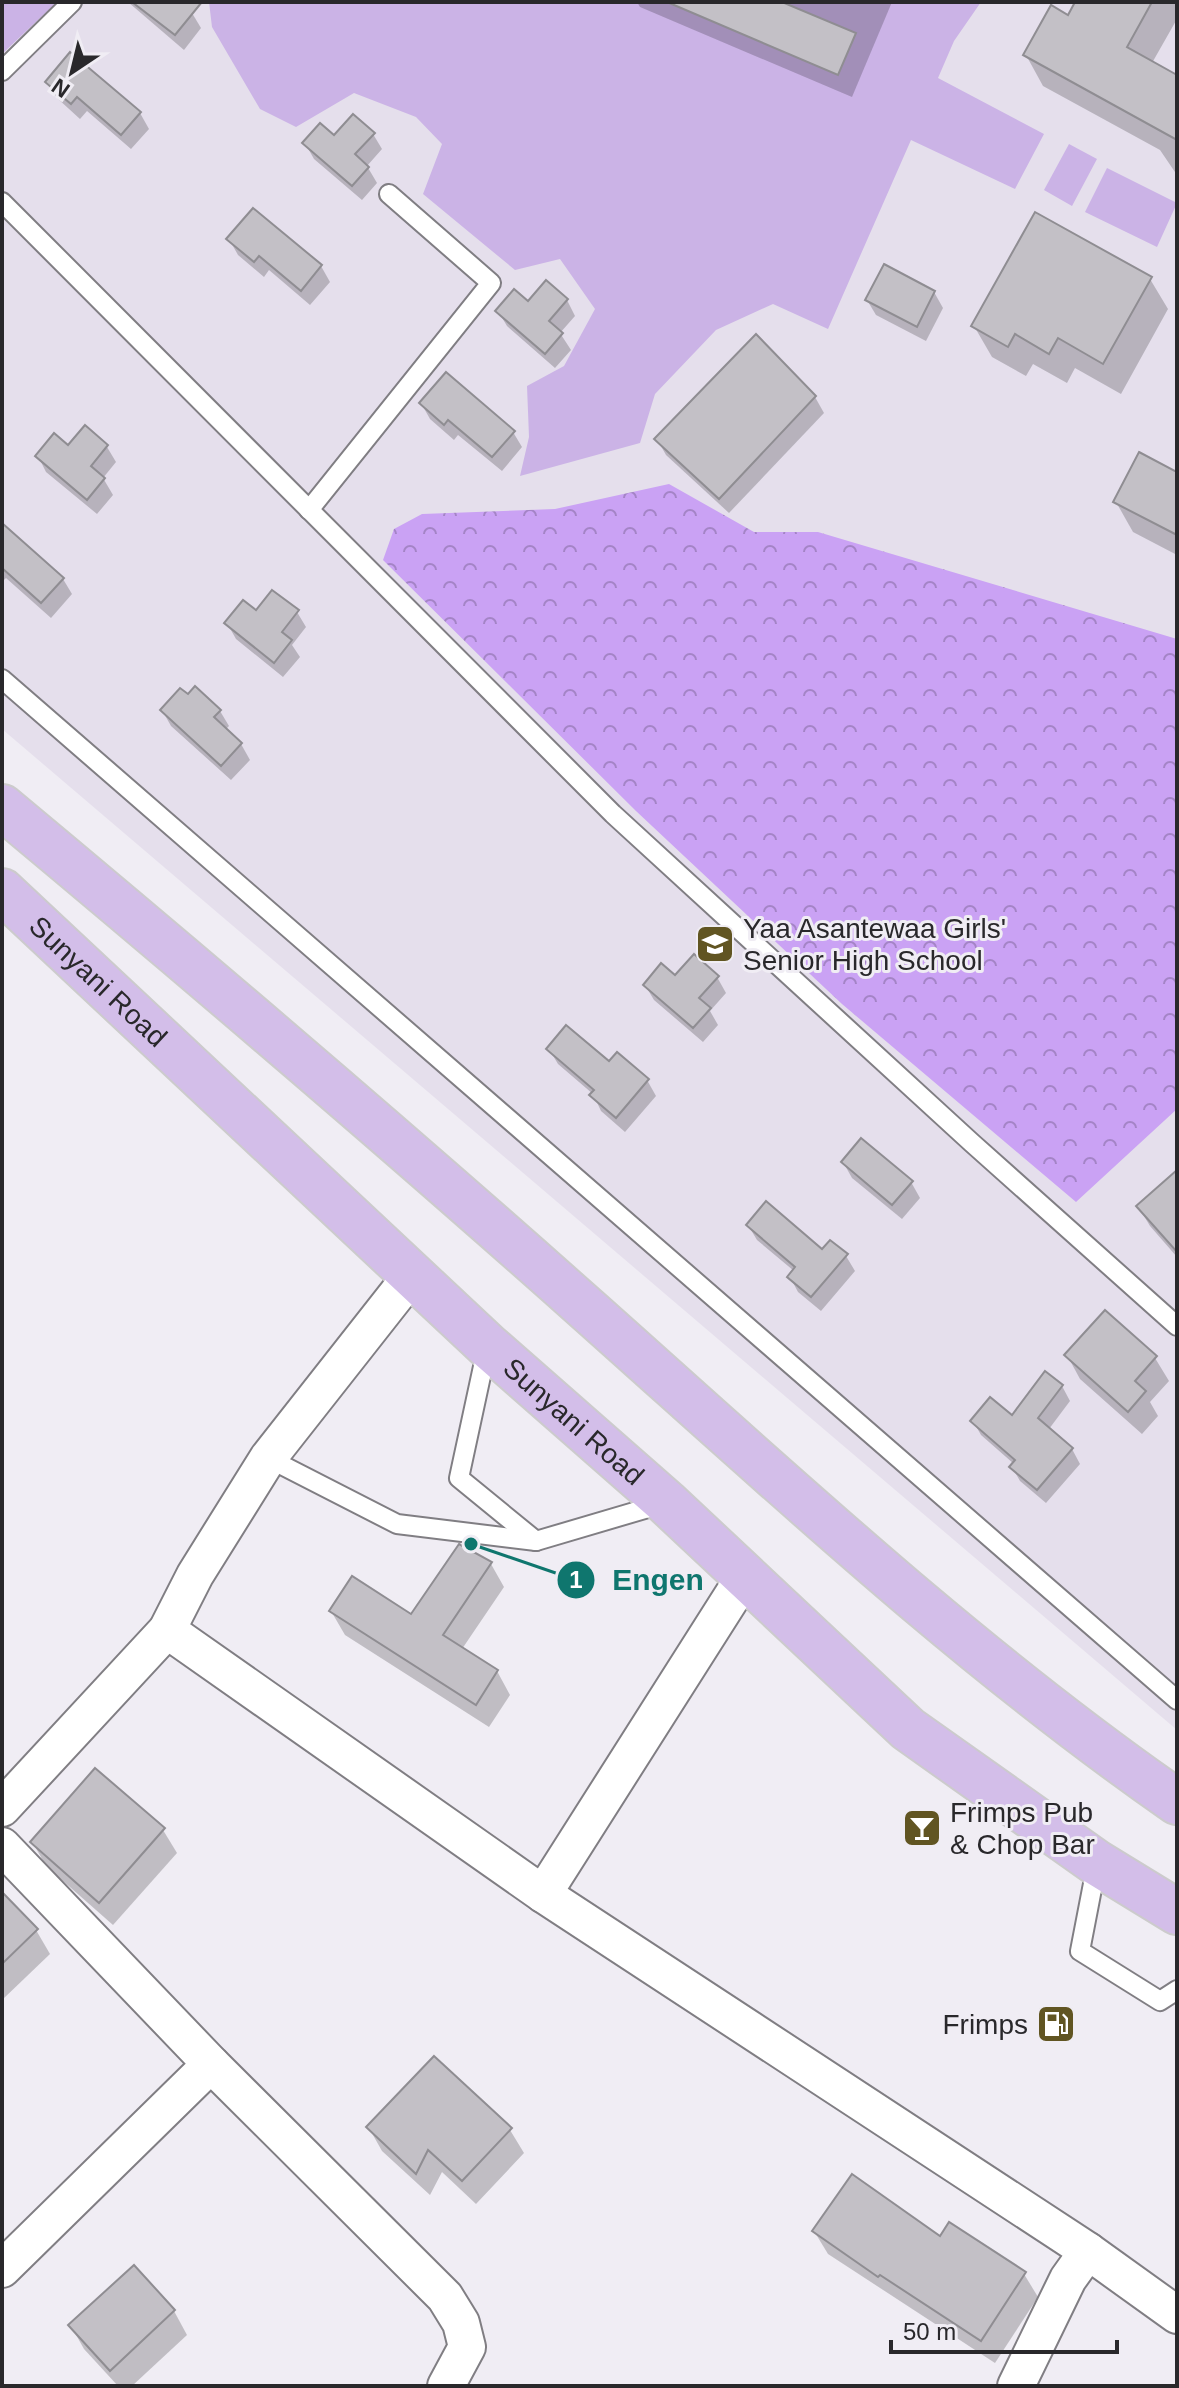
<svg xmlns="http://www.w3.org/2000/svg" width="1179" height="2388" viewBox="0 0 1179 2388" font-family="Helvetica,sans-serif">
  <defs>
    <pattern id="forest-crowns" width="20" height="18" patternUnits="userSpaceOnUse" patternTransform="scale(2)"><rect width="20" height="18" fill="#caa2f4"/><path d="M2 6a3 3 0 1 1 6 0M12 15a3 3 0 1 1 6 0" fill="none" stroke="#a484c6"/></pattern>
  </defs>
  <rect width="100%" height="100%" fill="#f0edf4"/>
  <polygon fill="#e5dfec" points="2,2 1177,2 1177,1730 2,729"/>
  <g fill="#cbb3e6">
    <polygon points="2,2 57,2 2,54"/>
    <polygon points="209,2 981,2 954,41 938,78 1044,134 1015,189 911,140 828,329 773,304 716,330 655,394 640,443 520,476 529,437 527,386 564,366 595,309 560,259 515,270 423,194 442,144 416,117 354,93 296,127 260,109 212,27"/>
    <polygon points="1069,144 1097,159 1072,206 1044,190"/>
    <polygon points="1107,168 1177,203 1157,247 1085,212"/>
  </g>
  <polygon fill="url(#forest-crowns)" points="669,484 754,532 818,532 1177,639 1177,1109 1076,1202 842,1004 636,811 383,560 394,529 422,514 555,509"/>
  <g fill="#0003">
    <polygon points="128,2 179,2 192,13 201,28 184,50"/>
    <polygon points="637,2 892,2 852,97 640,7"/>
    <polygon points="1078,2 1177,2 1177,19 1152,63 1177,77 1177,175 1160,150 1043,86 1026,55 1069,18"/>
    <polygon points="48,83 140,113 149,129 131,149 87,111 80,119 57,98"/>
    <polygon points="373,134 382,149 367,166 377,183 362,200 314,159 305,143"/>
    <polygon points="229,239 321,266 330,282 310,305 269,270 264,277 238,255"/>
    <polygon points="1150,279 1168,309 1121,394 1075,368 1067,383 1033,364 1026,376 992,357 974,326"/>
    <polygon points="934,292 943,308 926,341 876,315 867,300"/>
    <polygon points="567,300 575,316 560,333 571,350 555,368 507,326 498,311"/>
    <polygon points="756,336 815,397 824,413 729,513 666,455 657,439"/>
    <polygon points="421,403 513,432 522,447 502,471 458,435 454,440 430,419"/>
    <polygon points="85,428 107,447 116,462 103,478 113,495 97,514 46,472 38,456 68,448"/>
    <polygon points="1177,475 1177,555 1133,532 1116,502"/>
    <polygon points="2,526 63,579 72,594 51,618 6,578 2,582"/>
    <polygon points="297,612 306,627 292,645 300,657 283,677 236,639 227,623 256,613"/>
    <polygon points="188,697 220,711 229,726 225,730 241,744 250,760 231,780 171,726 162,710"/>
    <polygon points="717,977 726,993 710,1011 718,1025 703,1042 654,1000 645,985 676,978"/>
    <polygon points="549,1049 609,1064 647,1080 656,1096 625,1132 601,1111 593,1094 558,1064"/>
    <polygon points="843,1162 911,1182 920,1198 902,1219 852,1178"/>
    <polygon points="1177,1172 1177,1257 1150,1226 1138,1206"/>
    <polygon points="748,1225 823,1252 846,1256 855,1271 821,1311 798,1292 790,1277 794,1271 757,1240"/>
    <polygon points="1067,1355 1155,1358 1169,1381 1150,1402 1158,1416 1142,1434 1080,1379"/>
    <polygon points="1046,1374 1062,1386 1070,1401 1049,1429 1072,1449 1080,1464 1046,1503 1020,1481 1012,1467 1014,1464 981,1435 973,1421 1012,1418"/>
    <polygon points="460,1546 491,1564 504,1587 462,1649 497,1671 510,1695 489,1727 345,1635 331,1611 412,1617"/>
    <polygon points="163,1830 177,1853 113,1925 46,1866 33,1843"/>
    <polygon points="2,1905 36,1930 50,1954 2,2000"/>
    <polygon points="369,2128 510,2130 524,2153 476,2204 442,2172 430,2195 382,2151"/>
    <polygon points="814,2231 941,2239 1024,2274 1038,2297 995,2363 828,2254"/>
    <polygon points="134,2268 174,2311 187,2335 132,2386 118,2386 84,2349 71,2326"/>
  </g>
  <g fill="#c3c0c6" stroke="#8f8d92" stroke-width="2">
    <polygon points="132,2 202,2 175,35"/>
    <polygon points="667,2 782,2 856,33 838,75"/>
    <polygon points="1075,2 1152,2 1127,47 1177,75 1177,140 1023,55 1051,5 1068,15"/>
    <polygon points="70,52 141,112 121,135 77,97 71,104 45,82"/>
    <polygon points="353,114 375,133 355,154 369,167 352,186 302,143 320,123 334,135"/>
    <polygon points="253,208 322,265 301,291 259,256 254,262 226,239"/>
    <polygon points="1035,212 1152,277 1103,364 1058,338 1049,354 1015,334 1008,347 971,326"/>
    <polygon points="884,264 935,291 917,327 865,300"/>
    <polygon points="546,280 568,299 549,321 563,333 545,354 495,311 514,289 528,301"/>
    <polygon points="756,334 816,396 719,499 654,439"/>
    <polygon points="446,372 515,431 492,457 448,420 444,425 419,403"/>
    <polygon points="85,425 108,445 91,466 105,478 87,500 35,456 54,433 68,445"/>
    <polygon points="1139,452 1177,472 1177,535 1113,502"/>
    <polygon points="2,523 64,578 41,603 2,568"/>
    <polygon points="272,590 299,610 282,632 292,640 274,663 224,623 243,600 256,610"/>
    <polygon points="195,686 221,710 214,717 242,743 221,766 160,710 180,688 188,694"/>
    <polygon points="694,954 719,976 699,998 711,1008 693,1028 643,985 661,963 675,975"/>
    <polygon points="566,1025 609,1061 617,1052 649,1079 616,1118 589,1095 594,1090 546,1049"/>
    <polygon points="861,1138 913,1181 892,1205 841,1162"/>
    <polygon points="1177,1170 1177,1252 1136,1206"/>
    <polygon points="766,1201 822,1249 830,1240 848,1254 811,1297 787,1277 795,1267 746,1225"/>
    <polygon points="1105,1310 1157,1356 1135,1381 1146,1391 1128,1412 1064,1355"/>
    <polygon points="1045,1371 1063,1385 1038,1418 1073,1448 1037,1490 1009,1467 1015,1460 970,1421 990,1397 1012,1415"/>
    <polygon points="459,1544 492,1562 443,1635 498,1670 476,1705 329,1611 352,1576 411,1614"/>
    <polygon points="95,1768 165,1828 99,1903 30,1842"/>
    <polygon points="2,1892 38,1929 2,1964"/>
    <polygon points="434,2056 512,2128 462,2181 428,2150 416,2174 366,2127"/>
    <polygon points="852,2174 940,2236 949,2222 1026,2272 981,2341 880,2275 878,2277 812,2231"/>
    <polygon points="134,2265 175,2310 110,2371 68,2325"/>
  </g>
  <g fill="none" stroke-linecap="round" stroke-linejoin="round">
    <defs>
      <g id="service">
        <polyline points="2,71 72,2"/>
        <polyline points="2,202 613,814 972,1143 1177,1326"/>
        <polyline points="309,510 491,283 389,194"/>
        <polyline points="2,679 1177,1700"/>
        <polyline points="487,1348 459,1478 536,1541 665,1503"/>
        <polyline points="268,1458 397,1524 536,1541"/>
        <polyline points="1097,1863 1080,1951 1160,2001 1177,1990"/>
      </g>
      <g id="minor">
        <polyline points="167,1630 543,1894 1088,2251 1068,2279 1016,2386"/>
        <polyline points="2,1808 167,1630 195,1575 268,1458 412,1275"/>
        <polyline points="2,1846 211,2064 445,2297 461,2323 467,2347 446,2386"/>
        <polyline points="543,1894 745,1576"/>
        <polyline points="1088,2251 1177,2315"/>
        <polyline points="2,2269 211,2064"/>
      </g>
      <g id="primary">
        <path d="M2 807C200 972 397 1140 589 1311 780 1481 967 1656 1177 1802"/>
        <path id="s1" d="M2 891 488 1346 667 1503 908 1729 1097 1863 1177 1912"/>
      </g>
    </defs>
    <use href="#service" stroke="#807e83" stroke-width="22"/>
    <use href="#minor" stroke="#807e83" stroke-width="40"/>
    <use href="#primary" stroke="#cccbcc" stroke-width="48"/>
    <use href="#service" stroke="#fff" stroke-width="18"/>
    <use href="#minor" stroke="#fff" stroke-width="36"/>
    <use href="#primary" stroke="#d3bee9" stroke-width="44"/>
  </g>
  <defs>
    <symbol id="school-square" viewBox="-11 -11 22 22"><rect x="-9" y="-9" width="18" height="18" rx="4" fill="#615522" stroke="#f0edf4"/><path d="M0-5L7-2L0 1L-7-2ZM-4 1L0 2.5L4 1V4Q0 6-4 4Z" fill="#fff"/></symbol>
    <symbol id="bar-square" viewBox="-11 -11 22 22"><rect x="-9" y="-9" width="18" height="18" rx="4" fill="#615522" stroke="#f0edf4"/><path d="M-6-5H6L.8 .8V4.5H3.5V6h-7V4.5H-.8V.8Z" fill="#fff"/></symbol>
    <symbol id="fuel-square" viewBox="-11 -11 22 22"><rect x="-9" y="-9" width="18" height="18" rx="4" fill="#615522" stroke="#f0edf4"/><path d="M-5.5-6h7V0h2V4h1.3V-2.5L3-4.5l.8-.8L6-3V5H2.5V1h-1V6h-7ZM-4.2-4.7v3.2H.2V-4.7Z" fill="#fff"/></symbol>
  </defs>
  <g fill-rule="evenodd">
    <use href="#school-square" x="693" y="922" width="44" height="44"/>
    <use href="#bar-square" x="900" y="1806" width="44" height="44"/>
    <use href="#fuel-square" x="1034" y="2002" width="44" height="44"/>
  </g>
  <g text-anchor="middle" stroke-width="6" stroke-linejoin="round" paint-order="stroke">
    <g font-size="28" fill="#29282b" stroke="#f0edf4" text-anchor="start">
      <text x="743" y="938">Yaa Asantewaa Girls'<tspan x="743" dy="32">Senior High School</tspan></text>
      <text x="950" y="1822">Frimps Pub<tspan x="950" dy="32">&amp; Chop Bar</tspan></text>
      <text x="1028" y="2034" text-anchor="end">Frimps</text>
    </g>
    <g font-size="28" fill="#29282b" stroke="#f0edf4">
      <text dy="10" stroke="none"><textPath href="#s1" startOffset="132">Sunyani Road</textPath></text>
      <text dy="10" stroke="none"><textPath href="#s1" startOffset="780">Sunyani Road</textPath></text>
    </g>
  </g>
  <path fill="none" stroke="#0f766e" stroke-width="3" d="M471 1544L576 1580"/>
  <g fill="#0f766e" stroke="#f0edf4" stroke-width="3">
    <circle cx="471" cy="1544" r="8"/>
    <circle cx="576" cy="1580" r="20"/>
  </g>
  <g font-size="24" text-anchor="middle" font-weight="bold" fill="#fff">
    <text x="576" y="1588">1</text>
  </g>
  <g font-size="30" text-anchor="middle" font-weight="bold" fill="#0f766e" stroke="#f0edf4" stroke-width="6" stroke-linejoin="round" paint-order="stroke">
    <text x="658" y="1590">Engen</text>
  </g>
  <rect width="1179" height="2388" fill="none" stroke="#29282b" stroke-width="8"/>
  <g transform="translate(72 72) rotate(215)" stroke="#f0edf4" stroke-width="6" paint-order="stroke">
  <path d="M0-6L14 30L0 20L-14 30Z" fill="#29282b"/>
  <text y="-12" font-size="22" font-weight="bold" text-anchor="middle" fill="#29282b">N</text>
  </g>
  <path d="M891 2340v12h226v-12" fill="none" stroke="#29282b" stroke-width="4"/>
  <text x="903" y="2340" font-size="24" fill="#29282b" stroke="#f0edf4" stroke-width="6" paint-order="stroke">50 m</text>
</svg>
